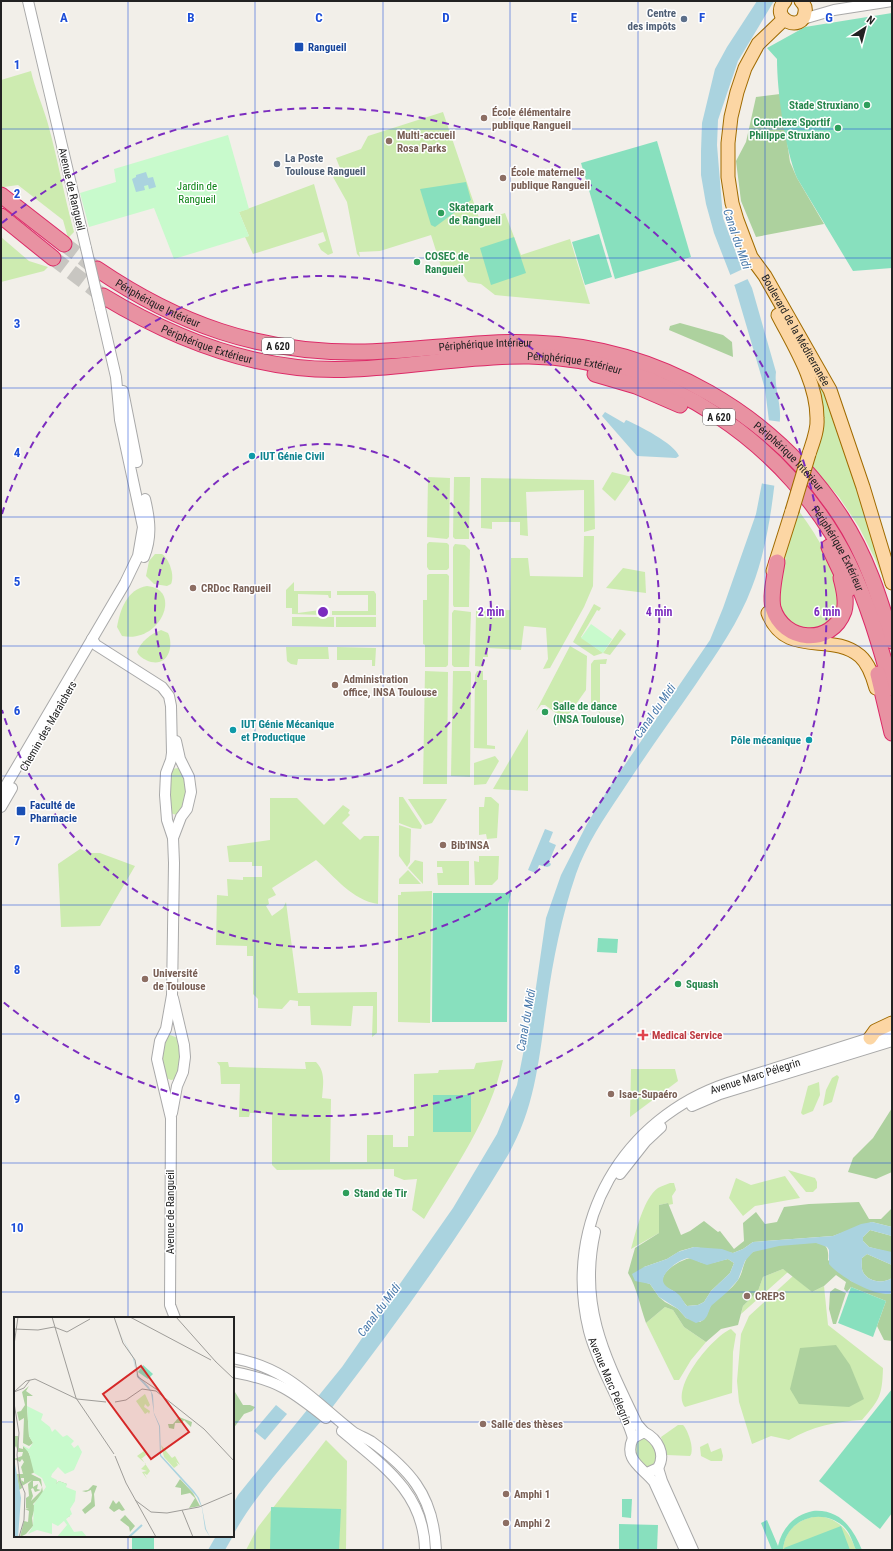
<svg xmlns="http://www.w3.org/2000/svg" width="893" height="1551" viewBox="0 0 893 1551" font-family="'Roboto Condensed',sans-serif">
  <rect width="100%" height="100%" fill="#f2efe9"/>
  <g fill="#cdebb0">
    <path d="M31 71C35 89 43 106 48 124 58 160 64 196 74 232L68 238 63 220 18 185 4 187 1 190V80Z"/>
    <polygon points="443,112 480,221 505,213 521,255 570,239 590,304 495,295 481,284 468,282 461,272 444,276 431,235 380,251 359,252 360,257 357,254 347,202 333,177 342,173 336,158 361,149 368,136"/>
    <polygon points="314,184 333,253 328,255 321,250 318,244 326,241 323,232 253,254 245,237 249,236 239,212"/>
    <polygon points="1,237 29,261 48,267 44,271 1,282"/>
    <polygon points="812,371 829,398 888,586 886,586 875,559 859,527 839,497 811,466"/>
    <polygon points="612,472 632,477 615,501 602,489"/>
    <polygon points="428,477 450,478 449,537 447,539 427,537"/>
    <polygon points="454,477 470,477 469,539 455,539 453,537"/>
    <polygon points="481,478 594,480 595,529 584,532 584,490 526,492 528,536 520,535 520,522 492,522 492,529 481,528"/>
    <path d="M798 510C816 533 855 593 831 620 820 633 807 630 792 626L778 606 781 564Z"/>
    <polygon points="584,536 594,536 593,586 584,607 550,668 543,669 548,659 546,628 524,626 521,650 488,648 488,657 483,657 483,667 475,666 476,611 510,610 511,558 528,558 530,576 583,577"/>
    <polygon points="429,542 447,543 449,545 449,568 447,570 429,570 427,567 427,544"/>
    <polygon points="455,544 465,545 470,550 469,607 454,607 453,605 453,547"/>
    <path d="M155 554H162C169 559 175 575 171 584L167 586 154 584 146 576 149 561Z"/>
    <polygon points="623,568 645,572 646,593 606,588"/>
    <polygon points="429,574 447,574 449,576 448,665 446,667 425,667 425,645 423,644 423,600 427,600 427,575"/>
    <polygon points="294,582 294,591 331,591 331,598 329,598 328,595 298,594 298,613 320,610 320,615 292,614 292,608 286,608 286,590"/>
    <path d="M147 586C183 589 161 644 122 636L117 627C120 610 127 589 147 586Z"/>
    <polygon points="337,591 374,591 376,594 376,615 332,615 332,611 368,611 368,595 337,595"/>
    <polygon points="594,604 601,608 599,611 597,610 581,637 603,653 620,629 626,634 610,655 603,653 594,656 573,642"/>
    <polygon points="454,610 471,612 469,667 454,667 452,665 452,613"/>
    <polygon points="292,617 334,617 334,627 292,626"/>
    <rect x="336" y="617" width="40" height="10"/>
    <path d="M161 630 168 633C175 648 166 670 146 660 142 658 139 656 137 652 141 641 151 634 161 630Z"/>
    <polygon points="570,646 587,656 586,690 561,725 556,725 561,719 560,716 545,705 541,705 536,711"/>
    <polygon points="286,647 328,647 329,659 298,659 297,665 291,664 287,661"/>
    <polygon points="337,647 376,648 375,666 372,666 372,660 337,660"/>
    <polygon points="607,659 606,664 600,664 600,713 591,707 591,664 594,660"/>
    <polygon points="425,671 448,672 447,784 423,784"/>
    <polygon points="453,671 470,671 471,673 470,777 451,776"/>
    <polygon points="477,671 483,671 483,680 487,680 487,745 495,746 495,749 474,748 475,675"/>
    <polygon points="528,729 528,791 493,789"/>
    <polygon points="495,756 499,761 486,784 474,785 474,763"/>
    <path d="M178 768C189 774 188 798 184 808 183 810 179 813 177 815L170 813 168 786 172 769Z"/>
    <polygon points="399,797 403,797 422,826 421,829 412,828 399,823"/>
    <polygon points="485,797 491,797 499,804 497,838 487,839 486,834 479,835 479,807 484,807"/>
    <path d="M270 798H297L324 825 343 805 350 810 348 813 350 815 342 823 360 840 364 836H379L378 904C352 900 335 877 316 860L272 888 276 895 268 899 269 904 266 906 272 916 283 908 286 902 298 993 377 992V1033L372 1037 373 1006H353L351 1026 311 1025 310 1006H298V1001L290 1000 282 1009 258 1008V999L253 994V956H247V946L216 945 217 895 228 896 227 879 243 880V877H262V866H252V862H229L227 846 270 840Z"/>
    <polygon points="408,799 447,799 432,823 425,825"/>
    <polygon points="399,825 411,829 410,862 407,867 399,856"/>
    <polygon points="80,849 90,853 100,853 135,866 100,926 61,927 58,864"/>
    <polygon points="479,856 499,856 498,879 492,885 475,885 474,861 479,862"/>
    <polygon points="415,860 423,862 423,884 408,868"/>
    <polygon points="437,861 469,861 469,885 438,885 437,873 443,873 442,867 437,867"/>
    <polygon points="408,870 421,884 399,884 399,879"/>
    <polygon points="432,891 430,1023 398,1022 398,895 401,895 401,892"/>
    <path d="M170 1035 178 1038C181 1053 181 1064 176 1079L171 1080 166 1078 161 1060 166 1037Z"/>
    <path d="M503 1060C491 1118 454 1169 424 1219L412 1210 417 1179 404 1180 394 1176V1169L277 1170 272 1165V1113H250L249 1117H239L240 1084H221L220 1066 217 1062H228L229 1067 306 1069 305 1062H316C326 1072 323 1085 322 1098L331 1099 330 1162H367V1135H393V1147H408V1136H414V1074L438 1073 439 1070 474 1069 476 1063Z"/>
    <polygon points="631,1069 675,1069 678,1081 630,1117"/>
    <polygon points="837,1075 839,1077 832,1102 823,1106 826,1090 832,1078"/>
    <polygon points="819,1082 820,1095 813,1111 803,1115 801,1113 808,1086"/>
    <polygon points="788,1170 815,1178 817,1182 817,1188 813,1192 806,1192"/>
    <polygon points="785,1176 800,1198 755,1206 743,1216 729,1198 736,1178 751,1185"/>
    <path d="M670 1183H674L676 1190 672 1196 673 1204 668 1205V1203L659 1205V1233L631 1249C636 1232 643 1199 658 1188 661 1186 666 1185 670 1183Z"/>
    <polygon points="783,1269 788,1272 741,1314 743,1306 758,1291 763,1277"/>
    <path d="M793 1276 812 1292 824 1286 828 1325 883 1368C882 1396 880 1399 862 1420 835 1422 813 1426 789 1440L771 1436 752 1444 739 1402 737 1381 741 1334 749 1316Z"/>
    <polygon points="665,1307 673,1310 684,1327 706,1342 691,1360 679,1380 674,1380 646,1323"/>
    <path d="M731 1329 736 1334 733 1352 732 1393 685 1407C670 1388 712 1337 731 1329Z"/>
    <path d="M678 1425H683C688 1430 695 1450 690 1456L667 1455 661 1437Z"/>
    <path d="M642 1438C655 1441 658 1454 655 1466L645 1468 634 1457 635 1441Z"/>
    <polygon points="326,1440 347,1461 346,1550 246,1550 258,1527"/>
    <polygon points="708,1443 711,1452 721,1448 723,1456 722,1461 711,1461 701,1456 700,1447"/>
    <path d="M820 1516C841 1520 849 1532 856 1550H783C784 1529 801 1517 820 1516Z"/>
  </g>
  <g fill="#add19e">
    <polygon points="780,94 790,162 797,178 824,224 756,237 741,201 736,161 746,142 756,97"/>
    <polygon points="680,323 723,335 732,342 733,357 669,330 670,326"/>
    <polygon points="892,1108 892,1172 876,1179 848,1172 853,1158 873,1138"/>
    <path d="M859 1202 869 1219H881L892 1208V1227L872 1222 833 1236 753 1242 743 1249 733 1253 694 1247 680 1251 667 1259 644 1267 641 1281 650 1284 659 1297 665 1302 678 1309 686 1318 700 1322C709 1317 707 1309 713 1303 722 1295 731 1290 738 1280 743 1273 743 1262 749 1255 759 1244 799 1243 814 1243 827 1242 829 1249 828 1260L851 1281 890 1294 892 1293V1341L884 1340 877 1326 886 1301 851 1287 847 1292 844 1289 846 1282 836 1275 824 1286 812 1292 783 1269 763 1277 758 1291 743 1306 738 1325 721 1329 706 1342 684 1327 673 1310 665 1307 646 1323C640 1306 637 1288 628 1273L635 1248 659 1233V1205L668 1203 681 1235 690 1231 704 1221 718 1232 720 1231 734 1249 744 1241 743 1223 756 1212 765 1224 777 1222 784 1207 809 1204Z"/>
    <polygon points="870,1230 892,1236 892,1253 869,1247 863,1241 863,1237"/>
    <path d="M867 1254 892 1265V1278C883 1284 868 1282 863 1272 861 1268 862 1262 862 1258Z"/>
    <path d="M692 1258C708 1268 712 1262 728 1259L734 1263 730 1273 711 1291 704 1302 698 1305 687 1306C683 1302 681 1297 677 1294 674 1290 667 1289 664 1285 656 1273 683 1258 692 1258Z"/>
    <polygon points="835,1288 846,1293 836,1324 833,1324 829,1309 830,1292"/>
    <polygon points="836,1345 850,1365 864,1399 849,1407 799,1404 790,1389 800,1348"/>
    <polygon points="233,1392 235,1392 243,1405 250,1405 255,1407 252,1411 244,1414 233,1429"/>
  </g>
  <g fill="#c8facc">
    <polygon points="228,135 249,209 239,212 249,236 174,259 154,208 89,227 80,193 116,182 114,169"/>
    <polygon points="591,624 612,639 603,653 581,638"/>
  </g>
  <g fill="#88e0be">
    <path d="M892 13V268L853 271 797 178C785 149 777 91 777 59L767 48 805 27Z"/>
    <polygon points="657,141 691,257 615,279 581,163"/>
    <polygon points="466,182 471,200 435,227 431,225 420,189"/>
    <polygon points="599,234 612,277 585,285 572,242"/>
    <polygon points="514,237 526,273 491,285 480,248"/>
    <polygon points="433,893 511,893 508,905 507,1022 432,1022"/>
    <polygon points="598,938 618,939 617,953 597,952"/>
    <rect x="433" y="1095" width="38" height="37"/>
    <polygon points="851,1287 886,1301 873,1337 838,1323"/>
    <polygon points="892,1389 892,1513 880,1529 819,1481"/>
    <polygon points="622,1499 632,1499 631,1518 622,1517"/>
    <polygon points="271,1507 341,1509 339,1550 270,1550"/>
    <path d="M813 1511C840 1509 853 1528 862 1550H856C852 1541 850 1532 843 1526 820 1506 785 1520 783 1550H772L761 1523 767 1520 778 1546C782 1528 794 1515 813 1511Z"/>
    <polygon points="619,1524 658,1525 657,1550 619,1550"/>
    <polygon points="841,1526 850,1550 785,1550 784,1548"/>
    <rect x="132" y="1536" width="22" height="14"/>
  </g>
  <g fill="#aad3df" fill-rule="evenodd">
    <path d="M757 1H774L738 61 718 120 717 145 723 218 741 266 752 288 776 372C774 387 781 403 780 418 777 470 771 539 752 587 739 622 717 653 696 684 671 720 645 756 621 793 604 818 586 845 576 874 562 915 553 959 547 1003 539 1057 536 1106 508 1155 456 1242 396 1324 334 1405 301 1447 259 1488 233 1535V1504L238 1495 342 1367 376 1318 453 1208 497 1134 517 1085 536 987 546 918 561 875 587 824 607 791 710 640 723 608 756 514 762 483 769 421 765 389 735 287 714 233 706 204 701 175V151L702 123 715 69 727 47Z"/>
    <polygon points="146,172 148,178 153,177 156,187 149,189 148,185 144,186 145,190 136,192 132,179 136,177 136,175"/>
    <path d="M605 412 624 423 626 420C638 425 675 444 679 456L676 458 637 456 602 416Z"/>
    <polygon points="545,829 553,832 549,842 556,845 549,862 551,864 550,866 547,867 539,865 536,873 528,870"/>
    <path d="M872 1222 892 1227V1236L870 1230 863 1237V1241L869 1247 892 1252V1265L867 1254 862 1258C862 1262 861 1268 863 1272 868 1282 883 1284 892 1278V1293L890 1294C872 1295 840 1277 829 1264V1250L827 1247 816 1243 779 1246 753 1252 745 1261 738 1280 726 1293 711 1306 707 1316 704 1320 696 1323 686 1318 678 1309 659 1297 650 1284 635 1281 632 1274 644 1267 667 1259 678 1252 694 1247 722 1249 733 1253 743 1249 753 1242 833 1236 861 1224ZM688 1258 707 1265 728 1259 734 1263 730 1273 711 1291 704 1302 698 1305 687 1306C683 1302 682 1297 678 1294 674 1290 668 1289 665 1285 656 1275 680 1259 688 1258Z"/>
    <polygon points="276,1405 287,1414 265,1440 254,1431"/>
    <polygon points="216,1536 233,1536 225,1550 208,1550"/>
  </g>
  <g fill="#f2efe9">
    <polygon points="745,268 750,278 732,286 728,276"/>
    <polygon points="767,420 782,422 776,486 760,483"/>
  </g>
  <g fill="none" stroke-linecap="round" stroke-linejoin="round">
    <g stroke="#c8c6c1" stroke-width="15" stroke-dasharray="15 8" stroke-linecap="butt">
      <polyline points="64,244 97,269"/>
      <polyline points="53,258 103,296"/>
    </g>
    <defs>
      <g id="tertiary">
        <polyline points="28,1 86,248"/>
        <polyline points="803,19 834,10 892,1"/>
        <polyline points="123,391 137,462"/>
        <path d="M144 557C152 537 150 520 145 499"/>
        <polyline points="92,639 96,645 162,687 169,696 171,706 172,753 171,760 166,773 165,795 167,820 173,838 174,863 172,995 166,1029 160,1041 157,1059 171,1118 170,1305 175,1318"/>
        <polyline points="1,794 125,583 138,556 143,527 120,420 116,377 100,308"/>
        <polyline points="1,807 12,788"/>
        <polyline points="173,838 181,817 187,809 191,792 189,777 180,759 176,741"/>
        <polyline points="692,1106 720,1094 892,1041"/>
        <polyline points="172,1113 177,1086 183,1072 185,1057 184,1045 173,998"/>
        <polyline points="620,1174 646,1141 661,1127"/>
        <path d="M595 1232C578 1307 606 1359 637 1424L644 1432"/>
        <path d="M233 1358C288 1368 311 1399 353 1432 359 1436 366 1438 372 1442 387 1453 405 1468 416 1484 430 1504 435 1526 436 1550"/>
        <path d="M233 1372C278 1380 292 1391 326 1418"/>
        <path d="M342 1431C382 1465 424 1492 425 1550"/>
        <path d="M633 1438C622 1401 599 1369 589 1331 562 1222 623 1118 728 1083L892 1031"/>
        <polyline points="658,1468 662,1481 693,1550"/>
        <path d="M647 1473 658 1468C666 1454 658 1439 644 1432L633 1438C623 1460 642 1467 654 1482L685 1550"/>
      </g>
      <g id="primary">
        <path d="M785 1C768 19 803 34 805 12 806 8 804 4 801 1"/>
        <path id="s1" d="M784 19 758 44 745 68 737 92 731 117 728 143V177L732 203 737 220 751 257 765 276 830 390 863 487 892 583"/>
        <path d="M778 315C794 346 817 382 817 418 818 430 813 442 809 454"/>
        <polyline points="773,571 792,511"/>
        <path d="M768 613C786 659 831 631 860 656 869 664 873 677 876 688"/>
        <polyline points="870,1038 875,1031 892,1023"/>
      </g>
      <g id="motorway">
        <polyline points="1,195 64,244"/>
        <polyline points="1,216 53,258"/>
        <path id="s2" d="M97 269C178 324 259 353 358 352 417 352 476 340 535 343 658 347 774 414 841 517 866 555 880 598 892 641"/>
        <path id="s3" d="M103 296C179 342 263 374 353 369 412 367 470 355 529 356 664 358 790 444 849 564 868 603 880 646 892 688"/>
        <polyline points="595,374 636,386 680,405"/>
        <polyline points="829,547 849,589"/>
        <path d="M777 562C775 576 770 594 773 608 783 642 831 647 844 611 847 601 844 589 841 578"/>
        <polyline points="878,674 892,733"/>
      </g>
    </defs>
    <use href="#tertiary" stroke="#a9a9a9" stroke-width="12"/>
    <use href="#primary" stroke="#a06b00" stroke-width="15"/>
    <use href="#motorway" stroke="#dc2a67" stroke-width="17"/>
    <use href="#tertiary" stroke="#fff" stroke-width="10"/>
    <use href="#primary" stroke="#fcd6a4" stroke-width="13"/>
    <use href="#motorway" stroke="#e892a2" stroke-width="15"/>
    <defs>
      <polyline id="tertiary-bridge" points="86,248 100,308"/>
      <polyline id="primary-bridge" points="792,511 809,454"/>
    </defs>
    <use href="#tertiary-bridge" stroke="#a9a9a9" stroke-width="12" stroke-linecap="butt"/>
    <use href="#primary-bridge" stroke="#a06b00" stroke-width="15" stroke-linecap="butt"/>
    <use href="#tertiary-bridge" stroke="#fff" stroke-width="10"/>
    <use href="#primary-bridge" stroke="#fcd6a4" stroke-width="13"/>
  </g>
  <path fill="none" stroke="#1d4ed8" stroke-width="1" stroke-opacity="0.55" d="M128 1V1318M255 1V1550M383 1V1550M510 1V1550M638 1V1550M765 1V1550M1 129H892M1 258H892M1 388H892M1 517H892M1 646H892M1 776H892M1 905H892M1 1034H892M1 1163H892M1 1292H892M1 1422H15M233 1422H892M128 1536V1550"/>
  <g fill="none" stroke="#7b2cbf" stroke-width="2" stroke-dasharray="7 5">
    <circle cx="323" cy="612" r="168"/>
    <path d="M2 514A336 336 0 1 1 2 710"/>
    <path d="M2 223A504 504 0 1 1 2 1001"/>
  </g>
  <g fill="#5c6f8a" stroke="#fff" stroke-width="1.5">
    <circle cx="684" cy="19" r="4"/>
    <circle cx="277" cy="164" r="4"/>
  </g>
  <g fill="#1a4fb4" stroke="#fff" stroke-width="1.5">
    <rect x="294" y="42" width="10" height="10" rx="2"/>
    <rect x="16" y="806" width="10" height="10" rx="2"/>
  </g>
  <g fill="#2e9e5b" stroke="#fff" stroke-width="1.5">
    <circle cx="867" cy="105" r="4"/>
    <circle cx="838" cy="128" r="4"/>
    <circle cx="441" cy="213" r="4"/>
    <circle cx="417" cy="262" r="4"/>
    <circle cx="545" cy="712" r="4"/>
    <circle cx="678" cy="984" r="4"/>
    <circle cx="346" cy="1193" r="4"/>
  </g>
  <g fill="#8d6e63" stroke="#fff" stroke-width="1.5">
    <circle cx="484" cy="118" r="4"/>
    <circle cx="389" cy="141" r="4"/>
    <circle cx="503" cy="178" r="4"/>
    <circle cx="193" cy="588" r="4"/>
    <circle cx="335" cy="685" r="4"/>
    <circle cx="443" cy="845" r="4"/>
    <circle cx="145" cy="979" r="4"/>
    <circle cx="611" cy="1094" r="4"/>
    <circle cx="747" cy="1296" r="4"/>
    <circle cx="483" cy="1424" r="4"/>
    <circle cx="506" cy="1494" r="4"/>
    <circle cx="506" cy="1523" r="4"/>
  </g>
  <g fill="#0f9aa8" stroke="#fff" stroke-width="1.5">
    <circle cx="252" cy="456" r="4"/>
    <circle cx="233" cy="730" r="4"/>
    <circle cx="809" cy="740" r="4"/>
  </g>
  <path fill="#e0444e" stroke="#fff" stroke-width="1.5" d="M641 1029h4v4h4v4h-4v4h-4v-4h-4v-4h4z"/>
  <g text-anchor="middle" stroke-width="3" stroke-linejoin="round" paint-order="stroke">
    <g fill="#fff" stroke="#646464" stroke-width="1">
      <rect x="262" y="338" width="32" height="16" rx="3"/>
      <rect x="703" y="409" width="32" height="16" rx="3"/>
    </g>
    <g font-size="10" font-weight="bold" fill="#222">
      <text x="278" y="350">A 620</text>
      <text x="719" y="421">A 620</text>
    </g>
    <g font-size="11" font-weight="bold" fill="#4e5e75" stroke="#fff" text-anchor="end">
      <text x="676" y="17">Centre<tspan x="676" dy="13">des impôts</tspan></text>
      <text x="285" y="162" text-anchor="start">La Poste<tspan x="285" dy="13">Toulouse Rangueil</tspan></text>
    </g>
    <g font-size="11" font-weight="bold" fill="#164399" stroke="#fff" text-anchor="start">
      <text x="308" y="51">Rangueil</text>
      <text x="30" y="809">Faculté de<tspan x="30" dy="13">Pharmacie</tspan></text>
    </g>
    <g font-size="11" font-weight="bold" fill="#27864d" stroke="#fff" text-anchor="start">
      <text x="859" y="109" text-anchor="end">Stade Struxiano</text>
      <text x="830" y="126" text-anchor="end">Complexe Sportif<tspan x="830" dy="13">Philippe Struxiano</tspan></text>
      <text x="449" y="211">Skatepark<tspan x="449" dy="13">de Rangueil</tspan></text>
      <text x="425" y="260">COSEC de<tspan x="425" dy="13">Rangueil</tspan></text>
      <text x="553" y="710">Salle de dance<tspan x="553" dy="13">(INSA Toulouse)</tspan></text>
      <text x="686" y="988">Squash</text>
      <text x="354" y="1197">Stand de Tir</text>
    </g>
    <g font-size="11" font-weight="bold" fill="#785e54" stroke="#fff" text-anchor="start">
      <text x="492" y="116">École élémentaire<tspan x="492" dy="13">publique Rangueil</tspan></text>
      <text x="397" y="139">Multi-accueil<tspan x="397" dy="13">Rosa Parks</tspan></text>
      <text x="511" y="176">École maternelle<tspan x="511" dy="13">publique Rangueil</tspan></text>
      <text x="201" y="592">CRDoc Rangueil</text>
      <text x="343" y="683">Administration<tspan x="343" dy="13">office, INSA Toulouse</tspan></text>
      <text x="451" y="849">Bib'INSA</text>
      <text x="153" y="977">Université<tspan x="153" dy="13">de Toulouse</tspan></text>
      <text x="619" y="1098">Isae-Supaéro</text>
      <text x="755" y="1300">CREPS</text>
      <text x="491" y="1428">Salle des thèses</text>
      <text x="514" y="1498">Amphi 1</text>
      <text x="514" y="1527">Amphi 2</text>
    </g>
    <g font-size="11" fill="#0c8416" stroke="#fff">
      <text x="197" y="190">Jardin de<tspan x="197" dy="13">Rangueil</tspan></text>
    </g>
    <g font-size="11" fill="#222" stroke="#fff">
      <text transform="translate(72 189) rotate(77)" y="4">Avenue de Rangueil</text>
      <text dy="4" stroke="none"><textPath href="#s2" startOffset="70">Périphérique Intérieur</textPath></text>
      <text dy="4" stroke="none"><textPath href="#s1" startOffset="344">Boulevard de la Méditerranée</textPath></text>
      <text dy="4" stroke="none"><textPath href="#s3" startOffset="115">Périphérique Extérieur</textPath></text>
      <text dy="4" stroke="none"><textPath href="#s2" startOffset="406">Périphérique Intérieur</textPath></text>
      <text dy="4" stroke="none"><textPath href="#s3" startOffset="487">Périphérique Extérieur</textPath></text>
      <text dy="4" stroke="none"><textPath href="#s2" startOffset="741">Périphérique Intérieur</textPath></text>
      <text dy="4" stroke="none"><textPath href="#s3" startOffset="823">Périphérique Extérieur</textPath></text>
      <text transform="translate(48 726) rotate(-60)" y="4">Chemin des Maraîchers</text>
      <text transform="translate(755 1076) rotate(-18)" y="4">Avenue Marc Pélegrin</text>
      <text transform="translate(170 1212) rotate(-90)" y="4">Avenue de Rangueil</text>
      <text transform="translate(610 1381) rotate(67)" y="4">Avenue Marc Pélegrin</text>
    </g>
    <g font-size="11" font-weight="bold" fill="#0d838f" stroke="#fff" text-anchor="start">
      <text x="260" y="460">IUT Génie Civil</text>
      <text x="241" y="728">IUT Génie Mécanique<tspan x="241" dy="13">et Productique</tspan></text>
      <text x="801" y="744" text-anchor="end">Pôle mécanique</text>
    </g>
    <g font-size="11" font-weight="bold" fill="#be3a42" stroke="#fff" text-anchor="start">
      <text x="652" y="1039">Medical Service</text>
    </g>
    <g font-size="12" font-style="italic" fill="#4a7aab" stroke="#fff">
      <text transform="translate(737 239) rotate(71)" y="4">Canal du Midi</text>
      <text transform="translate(655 711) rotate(-55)" y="4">Canal du Midi</text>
      <text transform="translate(526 1020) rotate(-80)" y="4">Canal du Midi</text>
      <text transform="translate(379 1310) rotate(-53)" y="4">Canal du Midi</text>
    </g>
  </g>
  <g transform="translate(14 1317)">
    <rect width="220" height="220" fill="#f2efe9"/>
    <path d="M131 77 136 88 134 90 131 87 130 90 136 94 135 97 134 95 131 97 122 84ZM147 128 158 141 161 139 166 148 162 145 164 148 160 151 150 140ZM130 134 132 138 127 142H128L136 154 133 158 130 156 133 162 128 155 133 154 127 152 132 147 123 139Z" fill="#cdebb0"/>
    <path d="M15 69 12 74 19 79H13V90L15 119 19 126 15 129 9 126 10 101 5 104 3 95 7 94 11 88 8 75ZM165 100 178 105 177 110 170 103 168 106H161L160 112 155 111 154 107H159ZM1 119H4L5 131 9 132V129L13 132 20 149 21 155 17 157 27 162 29 176 39 170 43 163 42 167 45 164 53 167 51 170 56 199 52 201 27 179 19 187 21 190 18 201 19 209 12 217 6 220 10 204 14 205 15 194 11 192 15 191H12V181L15 179 14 167 18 163 8 169 7 163 10 165V161H7L8 171 5 173 3 157H9L7 150 10 145 8 142 6 145 0 142 8 139 9 135H4L2 129 0 132ZM19 164H25L28 170 27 174 17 184 19 179 17 172 19 171 21 175 27 173 23 172 24 167 19 170ZM166 162 179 176 186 189 175 191 181 181 176 176 167 178V171L161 170ZM79 168 83 169 80 177 81 189 71 197 68 193 77 185 78 178 77 173 72 175 68 174 74 173ZM99 183 102 187 105 184 111 193 108 194 105 192 100 195 95 191ZM111 198 121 209 116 215 115 210 106 203Z" fill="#add19e" fill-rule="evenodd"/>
    <path d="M13 89 29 97 27 103 36 110 38 115 41 112 49 120 53 118 60 124 57 127 60 131 64 128 68 135 60 153 51 157 44 150 38 157 37 160 43 163 42 167 45 164 53 167 52 170 62 174 61 184 56 192 58 197 44 209 38 206V217L23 213 14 217 19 209 20 187 32 170 28 161 20 156 15 136 8 128 15 132 19 126 15 119ZM52 202 60 215 68 214 73 220H43L53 208 50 204Z" fill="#c8facc"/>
    <path d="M129 48 139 57 134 62 124 55Z" fill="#88e0be"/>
    <path d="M104 13 120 42 122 56 135 70 139 78 140 96 146 109 147 138 180 174 185 181 188 190 192 212 196 220 191 212 188 191 183 180 146 139 145 109 140 97 137 75 123 60 119 41ZM0 141 7 181 4 220H0Z" fill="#aad3df"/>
    <path fill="none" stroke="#aad3df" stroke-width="2" d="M115 220 128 208"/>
    <path fill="none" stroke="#9f9d99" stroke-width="1" d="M38 0 62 81 100 137M100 0 109 26 121 43 124 60 145 74M116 0 197 43M162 0 202 45M0 12 24 13 40 10 53 15 76 2M0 28 4 0M201 44 220 62M0 75 12 64 21 62 63 82 92 85M0 75 10 71 16 63M101 85 112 83 128 72 142 74 190 112 220 144M0 86 5 116 3 138 6 164 11 176 10 203 5 220M101 139 112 166 142 220M121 183 137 195 153 196 185 190 218 176M168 193 179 220"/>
    <path fill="#d62828" fill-opacity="0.15" stroke="#d62828" stroke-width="2" d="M127 49 175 115 137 142 89 77Z"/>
    <rect width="220" height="220" fill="none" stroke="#222" stroke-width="2"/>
  </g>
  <g font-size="13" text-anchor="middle" font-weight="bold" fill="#1d4ed8" stroke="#fff" stroke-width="3" stroke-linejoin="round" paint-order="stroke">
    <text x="64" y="22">A</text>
    <text x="191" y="22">B</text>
    <text x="319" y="22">C</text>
    <text x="446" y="22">D</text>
    <text x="574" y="22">E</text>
    <text x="702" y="22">F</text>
    <text x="829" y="22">G</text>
    <text x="17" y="69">1</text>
    <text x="17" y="198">2</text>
    <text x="17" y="328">3</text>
    <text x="17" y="457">4</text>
    <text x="17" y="586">5</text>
    <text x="17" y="715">6</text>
    <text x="17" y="845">7</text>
    <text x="17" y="974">8</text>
    <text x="17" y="1103">9</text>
    <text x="17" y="1232">10</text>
  </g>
  <circle cx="323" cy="612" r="6" fill="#7b2cbf" stroke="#fff" stroke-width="2"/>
  <g font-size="12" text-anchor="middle" font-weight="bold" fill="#7b2cbf" stroke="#fff" stroke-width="3" stroke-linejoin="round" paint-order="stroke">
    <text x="491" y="616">2 min</text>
    <text x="659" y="616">4 min</text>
    <text x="827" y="616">6 min</text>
  </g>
  <rect width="893" height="1551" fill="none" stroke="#222222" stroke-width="4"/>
  <g transform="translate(865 28) rotate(36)" stroke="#ffffff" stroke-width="3" paint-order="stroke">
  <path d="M0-3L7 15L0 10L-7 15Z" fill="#222222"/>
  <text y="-6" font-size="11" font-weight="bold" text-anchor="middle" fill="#222222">N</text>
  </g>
</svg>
